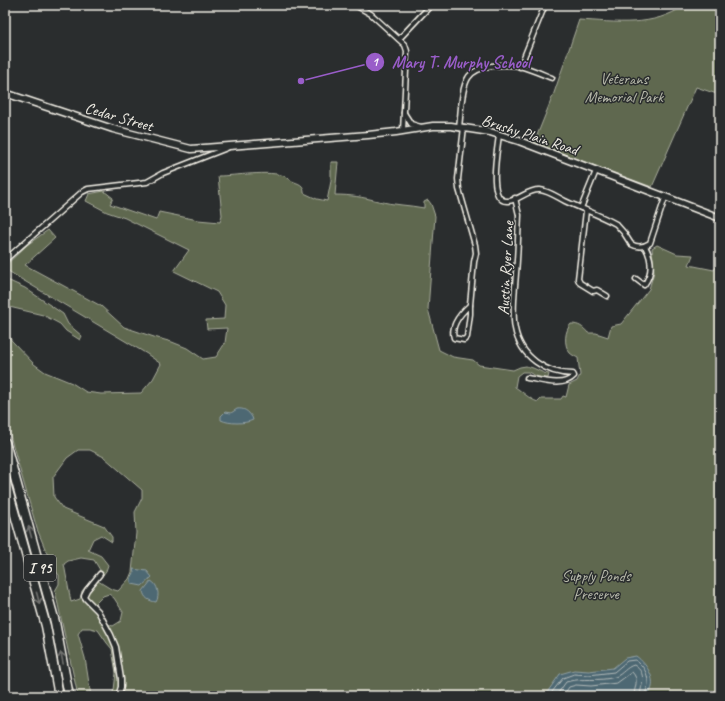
<svg xmlns="http://www.w3.org/2000/svg" width="725" height="701" viewBox="0 0 725 701" font-family="Caveat,sans-serif">
  <rect width="100%" height="100%" fill="#2a2d2e"/>
  <filter id="ink" filterUnits="userSpaceOnUse"><feTurbulence type="fractalNoise" baseFrequency=".025" numOctaves="2"/><feDisplacementMap in="SourceGraphic" scale="8" xChannelSelector="R" yChannelSelector="G"/><feConvolveMatrix kernelMatrix="1 2 1 2 8 2 1 2 1" color-interpolation-filters="sRGB"/></filter>
  <g filter="url(#ink)">
    <g fill="#5e684f" stroke="#a9ac9c" fill-rule="evenodd">
      <path d="M685 5H720V95L696 87 652 187 534 143 554 93 579 20C616 22 653 28 685 5Z"/>
      <path d="M331 162H338L335 195C351 195 362 197 378 201 393 205 409 205 424 208V202L428 200 431 204 435 216 428 309 439 350 453 357 473 360 479 365 513 370 520 367 526 366 533 368 544 373 549 374 548 378 538 377 528 372H522L517 376 515 387C523 392 529 399 538 402L541 399H561L563 396 566 397 569 385 577 381 580 375 578 358C576 357 572 355 570 353 563 345 565 330 571 324 579 324 583 327 588 333H596L608 337 611 326 621 324 649 289 654 272 652 248 657 245 677 254 693 255 689 265 714 270 716 267 720 269V696H111L114 690 116 673 112 649 107 643 98 630 90 628H82L78 634 85 658 91 696H78L55 591 59 584V575L53 568 37 529 5 418V332L12 341 34 364 45 372 72 383 86 392 101 394 141 393 153 379 161 364 147 354 21 279 5 269V266L27 245 48 230 55 238 25 265 101 306 124 327 154 337 172 342 187 348 203 359 216 357 225 343 227 328 207 329 206 320 224 319 225 305 217 292 174 271 189 250 125 218 107 212 86 201 89 194 104 191 113 198 110 204 156 220 159 212 198 220 220 222 222 215 218 176C234 176 271 170 284 176 287 177 289 179 292 181 299 184 304 184 304 193L317 199 327 201 331 181ZM78 450H90L104 457 142 490V498L135 512 136 533 132 572 129 579 118 591 111 589 98 581 106 571 108 565 101 556 88 550 93 539 101 535 112 542V537L104 526 63 509 54 497 53 477 67 458ZM81 558 94 560 100 570 82 591 80 599 71 602 64 564 68 561ZM109 594 114 598 123 612 121 621 113 626 108 624 105 617 95 604 103 596Z"/>
      <polygon points="5,279 25,288 63,314 68,324 82,336 80,340 66,331 60,324 43,315 5,306"/>
    </g>
    <g fill="#4e6873" stroke="#909fa2">
      <path d="M237 409C244 408 248 411 252 417L253 420C245 424 229 424 221 420V416L225 412 231 413Z"/>
      <polygon points="133,569 147,571 152,577 142,586 132,584 131,582 131,578 134,573"/>
      <path d="M151 581C158 584 160 596 156 602 149 601 144 598 143 591Z"/>
      <path d="M636 656C647 664 660 683 647 696H547L548 691 560 674 574 670 589 671 613 668 625 658Z"/>
    </g>
    <g fill="none" stroke-linecap="round" stroke-linejoin="round">
      <g stroke="#b2bab9" stroke-width="1">
        <path d="M551 696 552 692 563 678 574 674 589 675 614 672 627 661 635 660C643 665 648 673 648 683 648 688 645 692 645 696"/>
        <path d="M556 696 566 682C582 677 599 682 615 677 623 674 626 667 634 665 648 674 641 684 640 696"/>
        <path d="M563 696 569 687 576 685 591 686 617 683 632 672C640 680 634 687 634 696"/>
      </g>
      <polyline stroke="#909fa2" stroke-width="1" points="649,693 653,696"/>
      <defs>
        <g id="minor">
          <polyline points="355,5 371,14 405,45 407,51 403,131"/>
          <polyline points="399,39 431,5"/>
          <polyline points="520,67 545,5"/>
          <polyline points="404,113 411,124 421,127"/>
          <path d="M459 127C461 113 461 89 468 78 476 64 506 64 520 66 531 69 542 74 552 78"/>
          <polyline points="464,127 458,179 459,189 475,245 476,253 474,262 470,305"/>
          <path d="M499 135C498 147 486 203 508 201 520 200 528 189 540 190 549 191 557 197 565 201 582 209 600 215 616 224L624 233 631 244C638 248 644 247 650 243L665 198"/>
          <path d="M515 198 519 215C518 234 518 253 516 273 514 306 506 340 536 362 548 371 559 374 573 374L574 376C563 388 541 380 527 378"/>
          <polyline points="581,208 596,171"/>
          <polyline points="586,211 578,279 580,283 593,291 597,290 607,296"/>
          <polyline points="5,260 82,192 88,189 147,182 163,173 227,148"/>
          <path d="M636 279 644 285C653 273 652 259 645 246"/>
          <path d="M470 305V314L467 337 464 340 454 338C450 325 461 313 470 305Z"/>
          <polyline points="100,574 87,590 84,596 86,599 98,611 111,635 116,647 121,679 121,687 118,696"/>
        </g>
        <polyline id="secondary" points="5,93 113,129 191,149 368,135 396,132 433,126 451,126 490,132 519,141 720,218"/>
        <g id="motorway">
          <polyline points="5,442 55,622 69,696"/>
          <polyline points="5,479 46,626 59,696"/>
        </g>
      </defs>
      <use href="#minor" stroke="#f4f1e8" stroke-width="7"/>
      <use href="#secondary" stroke="#f4f1e8" stroke-width="9"/>
      <use href="#motorway" stroke="#f4f1e8" stroke-width="11"/>
      <use href="#minor" stroke="#2a2d2e" stroke-width="4"/>
      <use href="#secondary" stroke="#2a2d2e" stroke-width="6"/>
      <use href="#motorway" stroke="#2a2d2e" stroke-width="8"/>
    </g>
    <defs><path id="oneway-shaft" d="M-6 0H5M1.5-3L5.5 0L1.5 3" fill="none" stroke-width="1.6" stroke-linecap="round" stroke-linejoin="round"/></defs>
    <g stroke="#71726f">
      <use href="#oneway-shaft" transform="translate(30 532) rotate(-105)"/>
      <use href="#oneway-shaft" transform="translate(38 598) rotate(75)"/>
      <use href="#oneway-shaft" transform="translate(62 658) rotate(-101)"/>
    </g>
  </g>
  <g text-anchor="middle" stroke-width="3" stroke-linejoin="round" paint-order="stroke">
    <rect fill="#2a2d2e" stroke="#b7b6b0" stroke-width="1" x="24" y="555" width="32" height="26" rx="3"/>
    <g font-size="15" font-weight="bold" fill="#f4f1e8">
      <text x="40" y="573">I 95</text>
    </g>
    <g font-size="16" fill="#b8baab" stroke="#2a2d2e">
      <text x="624" y="84">Veterans<tspan x="624" dy="18">Memorial Park</tspan></text>
      <text x="596" y="581">Supply Ponds<tspan x="596" dy="18">Preserve</tspan></text>
    </g>
    <g font-size="16" fill="#f4f1e8" stroke="#2a2d2e">
      <text transform="translate(119 116) rotate(16)" y="6">Cedar Street</text>
      <text transform="translate(530 134) rotate(18)" y="6">Brushy Plain Road</text>
      <text transform="translate(505 268) rotate(-87)" y="6">Austin Ryer Lane</text>
    </g>
  </g>
  <path fill="none" stroke="#995dc9" stroke-width="1.5" d="M301 81L375 62"/>
  <g fill="#995dc9" stroke="#2a2d2e" stroke-width="1.5">
    <circle cx="301" cy="81" r="4"/>
    <circle cx="375" cy="62" r="10"/>
  </g>
  <g font-size="12" text-anchor="middle" font-weight="bold" fill="#fff">
    <text x="375" y="66">1</text>
  </g>
  <g font-size="17" text-anchor="middle" font-weight="bold" fill="#995dc9" stroke="#2a2d2e" stroke-width="3" stroke-linejoin="round" paint-order="stroke">
    <text x="461" y="68">Mary T. Murphy School</text>
  </g>
  <rect width="725" height="701" fill="none" stroke="#2a2d2e" stroke-width="20"/>
  <rect x="10" y="10" width="705" height="681" fill="none" stroke="#f4f1e8" stroke-width="1.5" filter="url(#ink)"/>
</svg>
